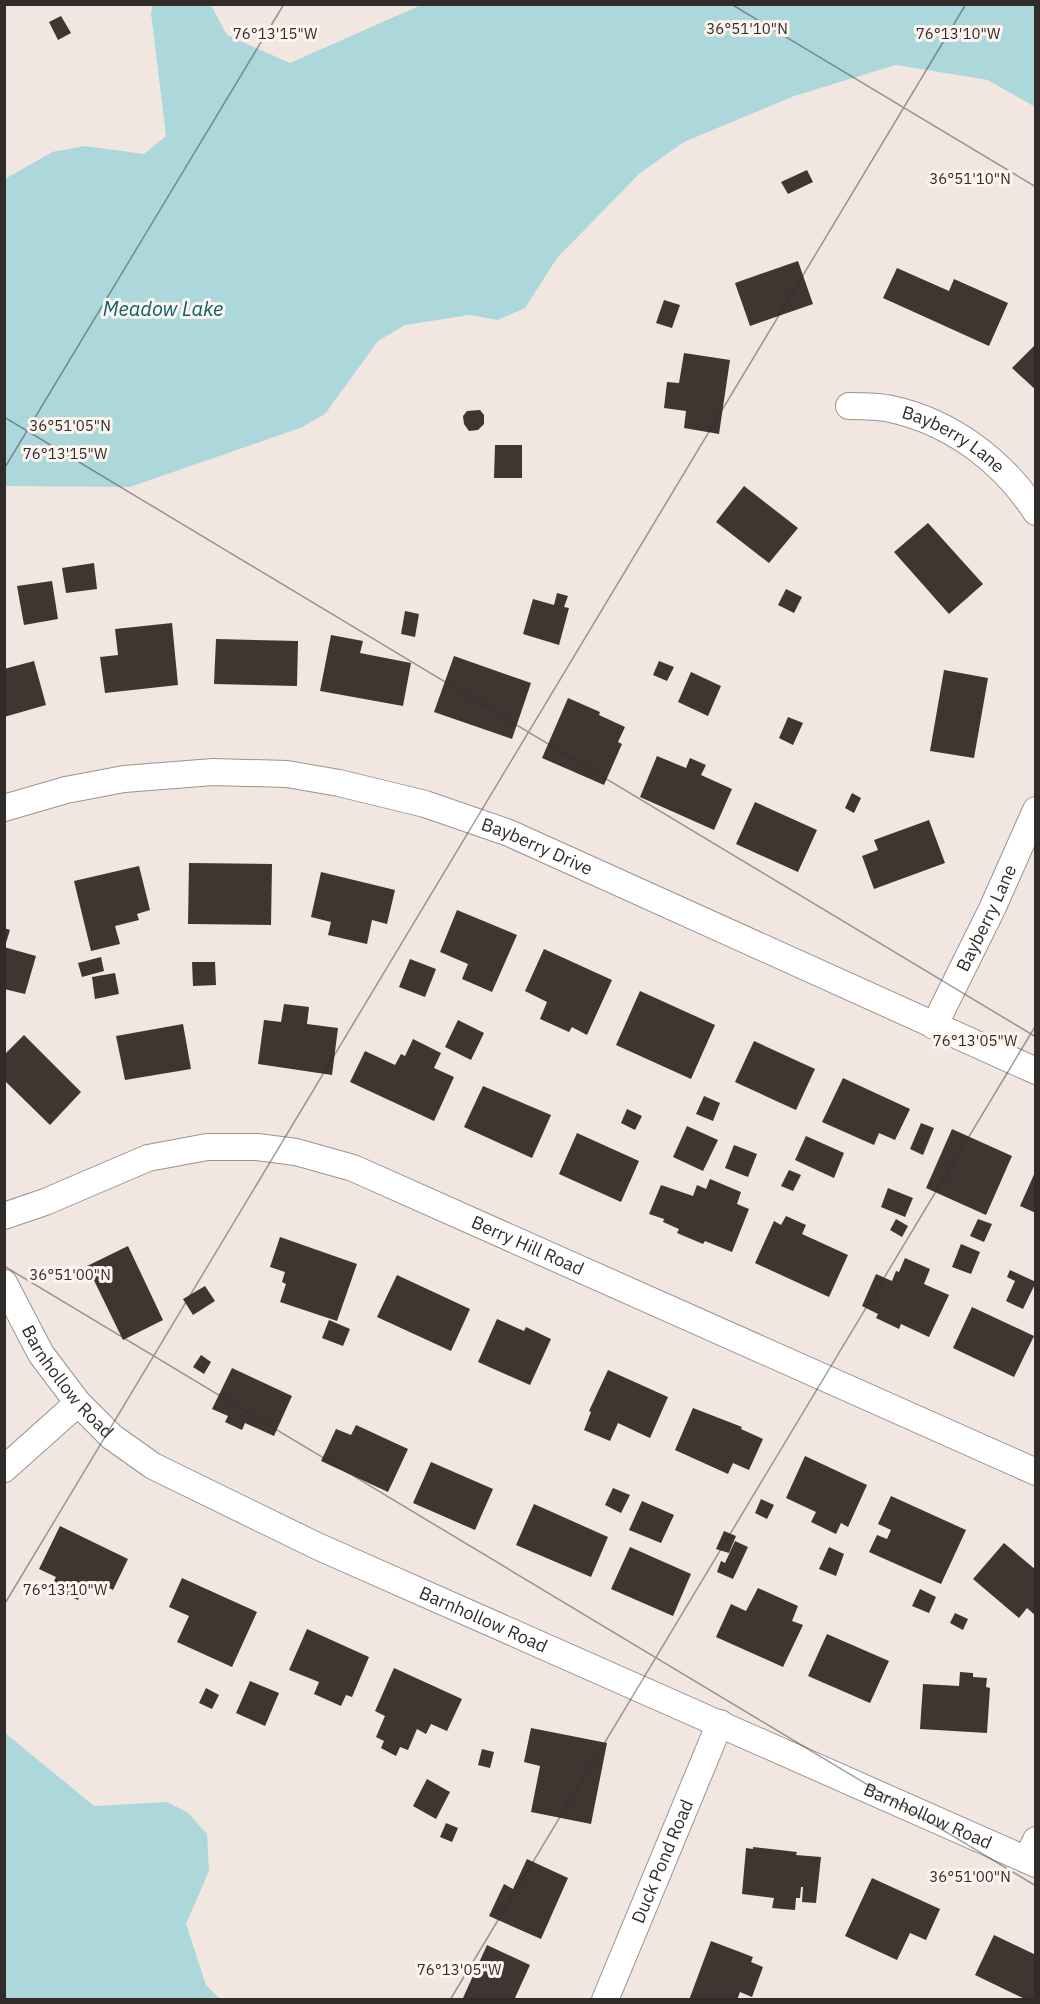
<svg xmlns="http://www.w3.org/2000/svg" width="1040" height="2004" viewBox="0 0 1040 2004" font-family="'IBM Plex Sans',sans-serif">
  <rect width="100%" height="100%" fill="#f2e6e1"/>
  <g fill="#acd8dc">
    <polygon points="153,5 211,5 227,35 290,63 421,5 1035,5 1035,107 988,80 896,65 794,96 684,142 640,173 557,258 525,308 498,320 469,315 405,325 378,341 325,414 300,428 130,487 5,486 5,179 52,152 85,146 144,154 166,136 151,13"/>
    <polygon points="4,1732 94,1806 167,1802 187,1812 207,1834 209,1871 186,1924 206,1985 220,1999 5,1999"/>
  </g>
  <g fill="#3f3631">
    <polygon points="61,16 71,33 58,40 49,22"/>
    <polygon points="807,170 813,182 788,194 781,182"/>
    <polygon points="798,261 813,304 750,326 735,283"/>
    <polygon points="897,268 949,291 954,279 1008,303 989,346 883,298"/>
    <polygon points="664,300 680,305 672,328 656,323"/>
    <polygon points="1036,344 1036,390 1012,368"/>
    <polygon points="684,353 730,360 719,434 684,428 686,411 664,408 667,382 679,383"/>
    <polygon points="480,410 484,415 484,424 478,430 469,431 464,424 463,416 467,411"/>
    <polygon points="495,445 522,445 522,478 494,478"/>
    <polygon points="744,486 798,528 769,563 716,522"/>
    <polygon points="928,523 983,584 949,614 894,552"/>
    <polygon points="94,563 97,589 66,593 62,568"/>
    <polygon points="52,581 58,619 24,625 17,586"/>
    <polygon points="786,589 802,597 794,613 778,605"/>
    <polygon points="557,593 568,596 564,607 569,608 559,645 523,634 533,599 554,605"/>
    <polygon points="405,611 419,614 415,637 401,634"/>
    <polygon points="172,623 178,685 105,693 100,657 118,655 115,629"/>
    <polygon points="331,635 363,641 360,653 411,663 403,706 320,691"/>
    <polygon points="216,639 298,641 297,686 214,684"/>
    <polygon points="454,656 531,683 512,739 434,712"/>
    <polygon points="34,661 46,705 4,717 4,669"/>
    <polygon points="659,661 674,667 667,681 653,675"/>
    <polygon points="944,670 988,678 974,758 930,751"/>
    <polygon points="691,672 721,686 708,716 678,702"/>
    <polygon points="568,698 600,712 599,715 625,727 618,742 622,744 604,785 542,758"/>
    <polygon points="788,717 803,723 793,745 779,738"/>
    <polygon points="657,756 686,768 690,758 706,765 701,775 732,789 714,830 640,797"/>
    <polygon points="852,793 861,798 854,813 845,808"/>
    <polygon points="755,802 817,830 798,872 736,844"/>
    <polygon points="929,820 945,863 874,889 862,856 878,850 874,840"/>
    <polygon points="189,863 272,864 271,925 188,924"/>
    <polygon points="139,866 150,910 137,914 139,920 115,926 120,944 91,951 74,881"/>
    <polygon points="321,872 395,890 387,924 372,920 367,944 328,935 331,922 311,917"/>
    <polygon points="457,910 517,935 492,992 462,979 468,964 440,952"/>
    <polygon points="4,928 10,930 5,946 4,945"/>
    <polygon points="4,947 36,956 25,994 4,989"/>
    <polygon points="544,949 612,980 587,1035 572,1027 569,1032 540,1019 547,1002 525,991"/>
    <polygon points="101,957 104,971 82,977 78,963"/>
    <polygon points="410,959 436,969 425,997 399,987"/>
    <polygon points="192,962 215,962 216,985 193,986"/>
    <polygon points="115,973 119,994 95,999 92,977"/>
    <polygon points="640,991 715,1025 691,1079 616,1045"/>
    <polygon points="284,1004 309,1007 307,1024 338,1028 332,1075 258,1064 264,1020 281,1022"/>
    <polygon points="458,1020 484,1033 471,1060 445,1047"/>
    <polygon points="183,1024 191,1069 125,1080 116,1036"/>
    <polygon points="24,1035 81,1092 50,1125 4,1080 4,1055"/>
    <polygon points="413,1039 441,1053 434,1068 454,1077 434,1121 350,1082 365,1051 395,1065 401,1054 405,1056"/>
    <polygon points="754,1041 815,1069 796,1110 735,1082"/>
    <polygon points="843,1078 910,1109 895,1140 879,1133 874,1145 822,1122"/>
    <polygon points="483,1086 551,1115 532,1158 464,1127"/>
    <polygon points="704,1096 720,1103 713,1121 696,1114"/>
    <polygon points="627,1109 642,1116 635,1130 621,1123"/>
    <polygon points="921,1123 934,1128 923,1155 910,1149"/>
    <polygon points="687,1126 718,1140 703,1171 673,1157"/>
    <polygon points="952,1129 1012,1156 986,1215 926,1188"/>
    <polygon points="577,1133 639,1161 621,1202 559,1174"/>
    <polygon points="806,1136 844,1153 834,1178 795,1160"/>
    <polygon points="734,1145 757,1154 748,1177 725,1168"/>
    <polygon points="789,1170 801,1175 793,1191 781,1186"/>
    <polygon points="1036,1170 1036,1213 1020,1206"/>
    <polygon points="710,1179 741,1192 737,1204 749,1209 732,1252 705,1241 703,1244 677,1233 679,1229 663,1222 664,1219 649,1214 661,1185 693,1196 697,1185 706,1189"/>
    <polygon points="888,1188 913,1198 905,1217 881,1207"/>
    <polygon points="786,1216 806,1225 802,1234 848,1255 829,1297 755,1263 774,1221 781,1225"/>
    <polygon points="896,1219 908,1226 902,1237 890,1230"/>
    <polygon points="978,1219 992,1224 984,1242 970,1236"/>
    <polygon points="280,1237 357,1264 337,1321 280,1302 286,1284 282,1282 285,1272 270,1267"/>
    <polygon points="961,1244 980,1252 971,1274 952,1267"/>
    <polygon points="128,1246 163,1320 123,1340 87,1266"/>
    <polygon points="905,1258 930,1269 924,1284 949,1295 929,1337 901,1324 899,1329 876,1318 878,1314 862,1306 876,1274 892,1281 896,1271 899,1272"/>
    <polygon points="1010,1270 1036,1282 1023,1309 1006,1301 1015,1281 1007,1277"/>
    <polygon points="397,1275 470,1309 451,1351 377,1317"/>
    <polygon points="205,1286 215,1301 193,1315 183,1299"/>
    <polygon points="972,1307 1034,1336 1014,1377 953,1348"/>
    <polygon points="497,1319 524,1331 526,1327 551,1339 530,1385 478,1362"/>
    <polygon points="329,1320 350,1329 343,1346 322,1338"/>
    <polygon points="201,1355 211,1362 204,1374 193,1367"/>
    <polygon points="232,1368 292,1396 274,1436 245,1423 242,1430 225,1422 228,1416 212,1409"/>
    <polygon points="608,1370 668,1397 650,1438 618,1423 610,1441 584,1430 591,1412 589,1411"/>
    <polygon points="693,1408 742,1427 741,1429 763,1439 749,1470 733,1463 728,1474 675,1450"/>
    <polygon points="356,1425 408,1449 388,1492 321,1461 336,1429 351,1435"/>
    <polygon points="805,1456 867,1485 848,1527 841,1523 836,1534 811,1522 816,1512 786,1498"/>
    <polygon points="431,1462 493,1489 475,1530 413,1503"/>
    <polygon points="613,1488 630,1495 621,1513 605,1505"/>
    <polygon points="891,1496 966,1530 941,1584 869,1552 877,1535 887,1539 891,1530 878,1524"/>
    <polygon points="761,1499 774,1505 767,1519 755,1513"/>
    <polygon points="642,1501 674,1515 661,1543 629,1530"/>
    <polygon points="534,1504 608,1537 591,1577 516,1545"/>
    <polygon points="60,1526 128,1559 113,1590 98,1582 94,1590 84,1586 78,1600 51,1587 56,1577 39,1569"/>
    <polygon points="724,1531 736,1536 729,1553 716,1549"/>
    <polygon points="735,1541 748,1547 733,1579 717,1572 721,1561 725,1563"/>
    <polygon points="1004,1543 1036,1570 1036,1616 1027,1608 1019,1618 973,1579"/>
    <polygon points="630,1547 691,1574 673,1616 611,1589"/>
    <polygon points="829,1547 844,1554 836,1576 819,1569"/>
    <polygon points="182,1578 257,1612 232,1667 177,1642 189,1616 169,1607"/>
    <polygon points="758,1588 798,1606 792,1621 803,1625 783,1667 716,1637 731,1604 746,1611"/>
    <polygon points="920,1589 936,1597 929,1613 912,1606"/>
    <polygon points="955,1613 968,1619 963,1630 950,1623"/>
    <polygon points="307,1629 369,1657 352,1697 346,1695 341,1706 314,1694 319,1682 289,1670"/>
    <polygon points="827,1634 889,1661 870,1703 808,1676"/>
    <polygon points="394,1668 462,1699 447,1731 431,1724 426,1734 417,1729 408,1750 400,1747 396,1756 381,1748 384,1741 376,1737 385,1716 375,1711"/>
    <polygon points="960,1672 973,1673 973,1677 987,1678 986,1687 990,1688 987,1733 920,1729 923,1684 959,1686"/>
    <polygon points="250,1681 279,1693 265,1726 236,1713"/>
    <polygon points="206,1688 219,1695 212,1709 199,1703"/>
    <polygon points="531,1728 607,1743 591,1824 531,1812 540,1766 524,1762"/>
    <polygon points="482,1749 494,1752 490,1768 478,1765"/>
    <polygon points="427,1779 450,1792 436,1819 413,1806"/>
    <polygon points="446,1823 458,1828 452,1842 440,1837"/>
    <polygon points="753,1847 797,1852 796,1855 821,1857 816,1903 802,1902 803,1887 801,1887 800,1898 796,1898 795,1910 772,1908 774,1898 742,1894 746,1848 753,1849"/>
    <polygon points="527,1859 568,1878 541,1939 489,1916 504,1884 513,1889"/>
    <polygon points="872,1878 940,1909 926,1940 910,1933 897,1960 845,1936"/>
    <polygon points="994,1935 1036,1955 1036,2000 1027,2000 975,1975"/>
    <polygon points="711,1941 753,1957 751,1962 763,1967 752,1997 740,1992 737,2000 689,2000"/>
    <polygon points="487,1945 530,1965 514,2000 463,1998"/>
  </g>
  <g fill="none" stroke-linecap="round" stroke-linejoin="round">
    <defs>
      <g id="minor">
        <path id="s1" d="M849 406C863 406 878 406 891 409 951 422 1003 461 1036 512"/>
        <path id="s2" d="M4 808 66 790 124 779 213 772 287 774 339 783 425 804 509 833 1036 1071"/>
        <path id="s3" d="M934 1026 992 909 1036 810"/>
        <path id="s4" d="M4 1216 45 1202 148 1158 207 1147H257L296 1152 353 1168 1036 1472"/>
        <path id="s5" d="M4 1283 41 1354 78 1403 112 1437 153 1466 317 1546 1036 1864"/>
        <polyline points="4,1469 78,1403"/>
        <polyline points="1027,1860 1036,1840"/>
        <path id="s6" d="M605 2000 720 1723"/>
      </g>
    </defs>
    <use href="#minor" stroke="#9d928d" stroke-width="28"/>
    <use href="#minor" stroke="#fff" stroke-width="26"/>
  </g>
  <path fill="none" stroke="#312c2a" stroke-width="1.5" stroke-opacity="0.45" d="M731 4 1036 187M4 417 1036 1037M4 469 284 4M4 1266 1036 1886M4 1605 966 4M450 2000 1036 1025"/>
  <g text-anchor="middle" stroke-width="6" stroke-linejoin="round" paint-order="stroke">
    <g font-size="18" fill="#312c2a" stroke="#fef4ef">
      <text dy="6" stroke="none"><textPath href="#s1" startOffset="112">Bayberry Lane</textPath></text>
      <text dy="6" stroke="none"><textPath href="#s2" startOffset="548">Bayberry Drive</textPath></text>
      <text dy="6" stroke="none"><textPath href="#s3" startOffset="120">Bayberry Lane</textPath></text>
      <text dy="6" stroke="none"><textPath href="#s4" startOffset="555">Berry Hill Road</textPath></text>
      <text dy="6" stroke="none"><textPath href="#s5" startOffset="118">Barnhollow Road</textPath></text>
      <text dy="6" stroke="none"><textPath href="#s5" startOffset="604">Barnhollow Road</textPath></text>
      <text dy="6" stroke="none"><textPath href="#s5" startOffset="1090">Barnhollow Road</textPath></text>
      <text dy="6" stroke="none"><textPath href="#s6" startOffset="150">Duck Pond Road</textPath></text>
    </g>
    <g font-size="20" font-style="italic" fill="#07646a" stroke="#fef4ef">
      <text x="163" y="316">Meadow Lake</text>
    </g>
  </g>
  <g font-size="15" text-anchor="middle" fill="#312c2a" stroke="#fef4ef" stroke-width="6" stroke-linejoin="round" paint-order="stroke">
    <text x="747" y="34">36°51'10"N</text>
    <text x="275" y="39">76°13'15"W</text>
    <text x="958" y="39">76°13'10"W</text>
    <text x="970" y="184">36°51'10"N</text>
    <text x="70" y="431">36°51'05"N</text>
    <text x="65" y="459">76°13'15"W</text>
    <text x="975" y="1046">76°13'05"W</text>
    <text x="70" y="1280">36°51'00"N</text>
    <text x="65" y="1595">76°13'10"W</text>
    <text x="970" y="1882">36°51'00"N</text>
    <text x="459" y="1975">76°13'05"W</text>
  </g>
  <rect width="1040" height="2004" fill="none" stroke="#312c2a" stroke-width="12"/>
</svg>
